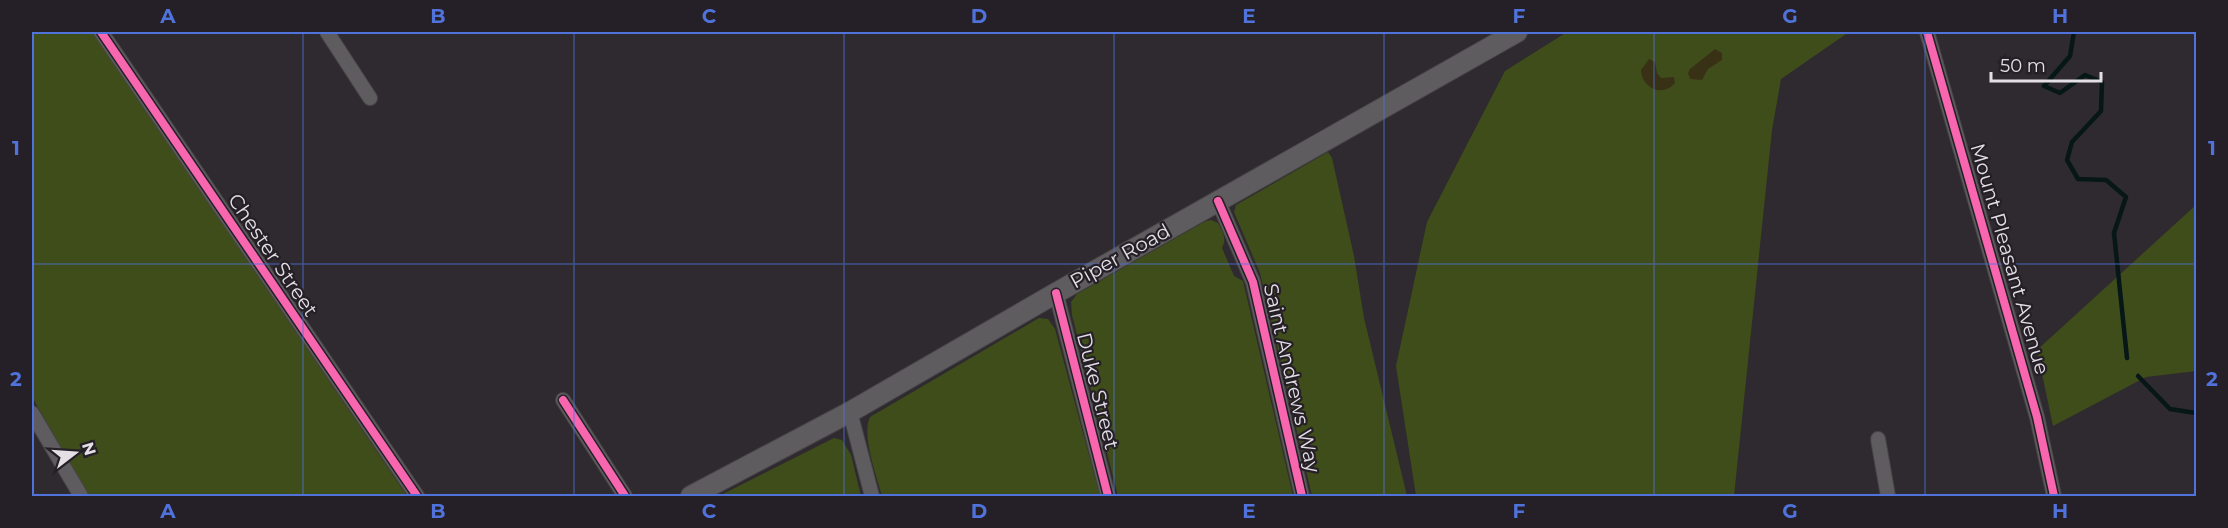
<svg xmlns="http://www.w3.org/2000/svg" width="2228" height="528" viewBox="0 0 2228 528" font-family="Montserrat,sans-serif">
  <rect width="100%" height="100%" fill="#2e2a2f"/>
  <g fill="#3f4d1a">
    <polygon points="32,32 93,32 407,496 89,496 32,397"/>
    <polygon points="1567,32 1849,32 1781,79 1772,130 1734,496 1416,496 1396,366 1427,222 1505,71"/>
    <polygon points="1328,152 1332,158 1354,256 1364,318 1407,496 1312,496 1260,273 1234,212 1236,205"/>
    <polygon points="2196,205 2196,371 2146,377 2053,426 2037,350"/>
    <path d="M1211 220 1218 223C1223 233 1227 238 1222 248L1234 276 1243 281 1293 496H1118L1072 315 1071 302 1077 294 1206 221Z"/>
    <path d="M1039 318 1048 319 1055 329 1100 496H882C877 477 861 435 870 417Z"/>
    <polygon points="834,438 842,440 851,455 861,496 719,496"/>
  </g>
  <g fill="#393116">
    <polygon points="1715,49 1722,53 1722,60 1708,69 1702,80 1690,79 1688,73 1690,69"/>
    <path d="M1649 59 1655 62 1657 73 1661 78 1674 77 1675 83C1662 98 1642 88 1641 70Z"/>
  </g>
  <g fill="none" stroke-linecap="round" stroke-linejoin="round">
    <g stroke="#071718" stroke-width="4.5">
      <polyline points="2074,32 2070,56 2044,86 2060,93 2085,75 2102,82 2101,111 2072,142 2067,160 2078,179 2106,180 2126,197 2114,233 2127,358"/>
      <polyline points="2138,376 2170,409 2196,413"/>
    </g>
    <defs>
      <g id="street">
        <polyline points="101,32 417,496"/>
        <polyline points="327,32 370,98"/>
        <polyline points="1927,32 2037,417 2054,496"/>
        <polyline points="1218,201 1253,282 1302,496"/>
        <polyline points="1056,293 1108,496"/>
        <polyline points="563,400 625,496"/>
        <polyline points="850,412 872,496"/>
        <polyline points="32,413 81,496"/>
        <polyline points="1878,439 1888,496"/>
      </g>
      <polyline id="secondary" points="691,496 850,412 1056,293 1517,32"/>
    </defs>
    <use href="#street" stroke="#484548" stroke-width="16"/>
    <use href="#secondary" stroke="#484548" stroke-width="22"/>
    <use href="#street" stroke="#5e5c5f" stroke-width="14"/>
    <use href="#secondary" stroke="#5e5c5f" stroke-width="20"/>
    <defs>
      <g id="cycleway">
        <polyline points="101,32 417,496"/>
        <polyline points="1927,32 2037,417 2054,496"/>
        <polyline points="1218,201 1253,282 1302,496"/>
        <polyline points="1056,293 1108,496"/>
        <polyline points="563,400 625,496"/>
      </g>
    </defs>
    <use href="#cycleway" stroke="#251f27" stroke-width="11"/>
    <use href="#cycleway" stroke="#f766af" stroke-width="8"/>
  </g>
  <path fill="none" stroke="#4f72db" stroke-width="1.5" stroke-opacity="0.55" d="M303 32V496M574 32V496M844 32V496M1114 32V496M1384 32V496M1654 32V496M1925 32V496M32 264H2196"/>
  <g text-anchor="middle" stroke-width="4.5" stroke-linejoin="round" paint-order="stroke">
    <g font-size="20" fill="#e4dfe5" stroke="#251f27">
      <text transform="translate(273 255) rotate(56)" y="7">Chester Street</text>
      <text transform="translate(1120 256) rotate(-29)" y="7">Piper Road</text>
      <text transform="translate(2010 259) rotate(74)" y="7">Mount Pleasant Avenue</text>
      <text transform="translate(1292 378) rotate(77)" y="7">Saint Andrews Way</text>
      <text transform="translate(1098 391) rotate(76)" y="7">Duke Street</text>
    </g>
  </g>
  <rect width="2228" height="528" fill="none" stroke="#251f27" stroke-width="66"/>
  <g transform="translate(75 453) rotate(73)" stroke="#251f27" stroke-width="4.5" paint-order="stroke">
  <path d="M0-4.5L10 22L0 15L-10 22Z" fill="#e4dfe5"/>
  <text y="-9" font-size="16" font-weight="bold" text-anchor="middle" fill="#e4dfe5">N</text>
  </g>
  <path d="M1991 72v9h110v-9" fill="none" stroke="#e4dfe5" stroke-width="3"/>
  <text x="2000" y="72" font-size="18" fill="#e4dfe5" stroke="#251f27" stroke-width="4.5" paint-order="stroke">50 m</text>
  <rect x="33" y="33" width="2162" height="462" fill="none" stroke="#4f72db" stroke-width="2"/>
  <g font-size="20" text-anchor="middle" font-weight="bold" fill="#4f72db">
    <text x="168" y="23">A</text>
    <text x="438" y="23">B</text>
    <text x="709" y="23">C</text>
    <text x="979" y="23">D</text>
    <text x="1249" y="23">E</text>
    <text x="1519" y="23">F</text>
    <text x="1790" y="23">G</text>
    <text x="2060" y="23">H</text>
    <text x="16" y="155">1</text>
    <text x="2212" y="155">1</text>
    <text x="16" y="386">2</text>
    <text x="2212" y="386">2</text>
    <text x="168" y="518">A</text>
    <text x="438" y="518">B</text>
    <text x="709" y="518">C</text>
    <text x="979" y="518">D</text>
    <text x="1249" y="518">E</text>
    <text x="1519" y="518">F</text>
    <text x="1790" y="518">G</text>
    <text x="2060" y="518">H</text>
  </g>
</svg>
